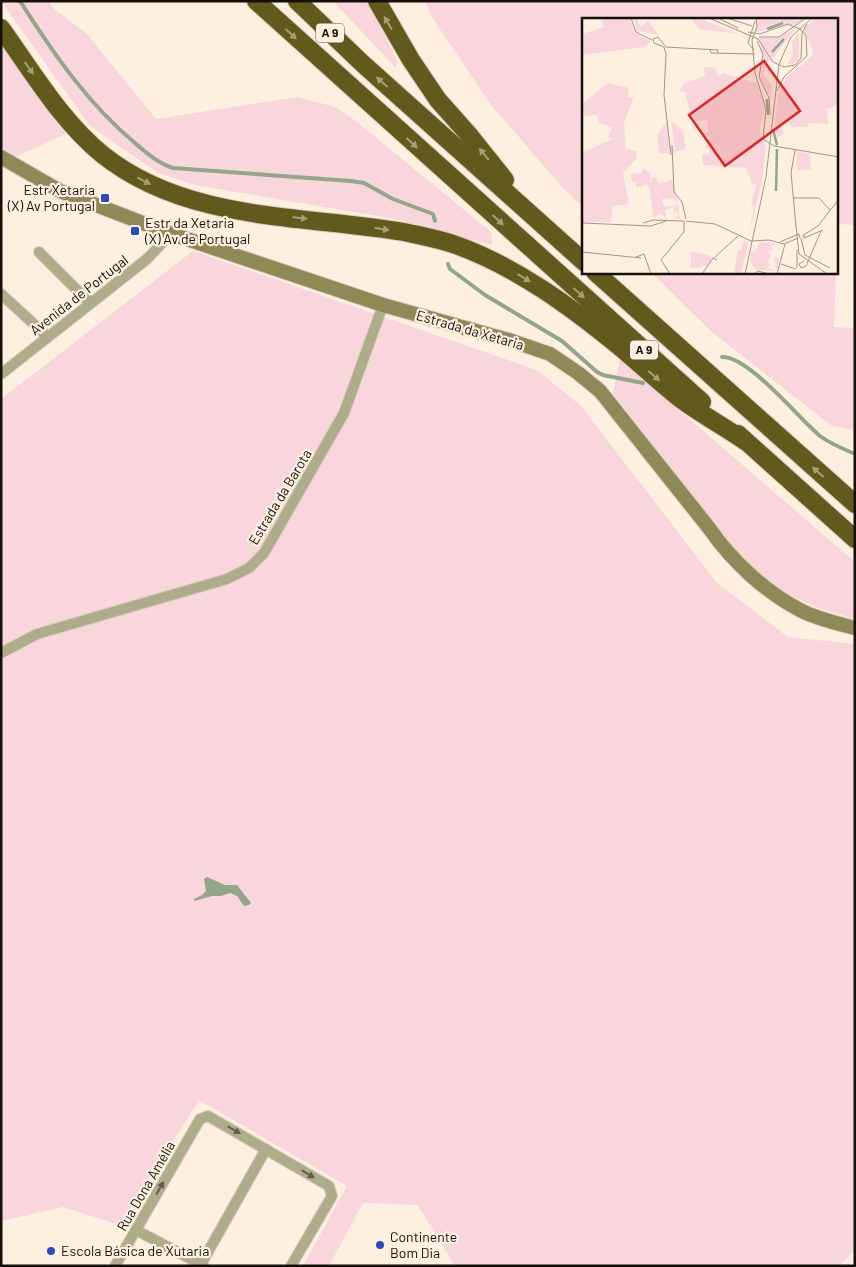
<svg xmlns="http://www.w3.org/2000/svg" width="856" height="1267" viewBox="0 0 856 1267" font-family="Barlow,sans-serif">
  <rect width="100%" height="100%" fill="#fdf0e0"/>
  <g fill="#f8d6dc">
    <polygon points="1,1 48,1 54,9 86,33 156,119 298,97 335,107 352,118 491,232 492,245 395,219 195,185 158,173 90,126"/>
    <polygon points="333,1 367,1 398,62 395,67"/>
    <polygon points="425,1 855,1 855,225 839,224 837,253 837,19 584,19 583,207 563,188 491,105 433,19"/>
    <polygon points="1,45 66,134 15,157 1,147"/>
    <polygon points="193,251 537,370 581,406 717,583 788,637 855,644 855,1250 839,1266 455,1266 418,1205 363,1203 329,1266 303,1266 347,1186 199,1100 120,1225 63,1207 1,1221 1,399"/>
    <polygon points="652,273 836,273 834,327 855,328 855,430 832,426 713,333"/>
    <polygon points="620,359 855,562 855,619 818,608 779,590 746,563 613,394"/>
  </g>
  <polygon fill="#95a58c" points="207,877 225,885 237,885 251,903 249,905 244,906 237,896 230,893 221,896 212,896 194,901 194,899 202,895 206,891 204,879"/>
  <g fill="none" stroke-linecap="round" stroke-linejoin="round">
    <g stroke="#95a58c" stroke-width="4">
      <path d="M20 1C53 53 88 104 135 143 146 153 159 164 173 168L351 181 364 183 393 199 433 214 435 221"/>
      <polyline points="448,264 450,269 485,295 562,341 597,372 603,375 643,383"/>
      <path d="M722 357C749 356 799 419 820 436 831 444 843 449 855 454"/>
    </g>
    <defs>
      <g id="street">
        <polyline points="39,252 90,303"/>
        <polyline points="1,294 48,337"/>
        <polyline points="1,374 147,259 162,243 166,232"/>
        <polyline points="1,653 37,634 227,579 249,568 264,553 344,413 383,305"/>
        <polyline points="136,1230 204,1266"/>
        <polyline points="115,1266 200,1119 208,1116 329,1186 332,1196 291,1266"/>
        <polyline points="200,1266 266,1149"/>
      </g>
      <path id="secondary" d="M1 157 60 191 166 232 383 305 512 341 550 354 578 373 600 391 709 528C732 561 764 591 800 610 817 619 836 623 855 628"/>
      <g id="highway">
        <polyline points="256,1 702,402"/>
        <polyline points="297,1 363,64 584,262"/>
        <polyline points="377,1 411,60 438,100 470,136 505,180"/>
        <path d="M1 28C32 71 61 121 103 155 187 222 304 215 404 232 422 236 439 239 456 245 517 267 571 307 620 347 640 364 658 381 678 397 699 413 723 426 745 441"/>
        <polyline points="595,272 855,504"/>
        <polyline points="738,434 855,539"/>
      </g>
    </defs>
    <use href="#street" stroke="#d8ccbe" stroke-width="12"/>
    <use href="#secondary" stroke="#d8ccbe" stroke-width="16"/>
    <use href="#highway" stroke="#d8ccbe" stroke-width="20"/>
    <use href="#street" stroke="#afac8b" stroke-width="10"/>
    <use href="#secondary" stroke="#8f8957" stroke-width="14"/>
    <use href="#highway" stroke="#625a1d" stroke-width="18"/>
  </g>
  <defs><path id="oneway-solid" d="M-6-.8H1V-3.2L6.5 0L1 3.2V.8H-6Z" transform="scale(1.25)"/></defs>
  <g fill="#a89e75">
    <use href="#oneway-solid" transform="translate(388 23) rotate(-121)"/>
    <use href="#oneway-solid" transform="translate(291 34) rotate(43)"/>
    <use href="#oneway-solid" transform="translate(29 68) rotate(55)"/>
    <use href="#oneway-solid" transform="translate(382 82) rotate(-138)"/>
    <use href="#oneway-solid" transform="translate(412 143) rotate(42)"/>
    <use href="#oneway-solid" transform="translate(484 154) rotate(-129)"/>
    <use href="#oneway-solid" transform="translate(144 181) rotate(28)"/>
    <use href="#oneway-solid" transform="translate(300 218) rotate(7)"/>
    <use href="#oneway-solid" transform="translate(498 220) rotate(42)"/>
    <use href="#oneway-solid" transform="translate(382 229) rotate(9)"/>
    <use href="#oneway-solid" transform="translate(524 278) rotate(31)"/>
    <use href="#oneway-solid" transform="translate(579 293) rotate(42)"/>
    <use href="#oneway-solid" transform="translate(654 376) rotate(41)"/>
    <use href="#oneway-solid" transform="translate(818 472) rotate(-138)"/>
  </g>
  <g fill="#625e4a">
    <use href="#oneway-solid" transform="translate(234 1130) rotate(30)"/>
    <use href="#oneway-solid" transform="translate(308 1174) rotate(31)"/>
    <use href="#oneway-solid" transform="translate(160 1188) rotate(-60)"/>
  </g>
  <g fill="#3148ba" stroke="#fdf0e0" stroke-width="2">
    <rect x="100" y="193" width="10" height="10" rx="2.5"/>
    <rect x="130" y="226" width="10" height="10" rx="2.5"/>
    <circle cx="380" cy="1245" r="5"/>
    <circle cx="51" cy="1251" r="5"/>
  </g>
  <g text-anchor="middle" stroke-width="4.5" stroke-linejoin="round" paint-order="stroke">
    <g fill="#fdf0e0" stroke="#5b534a" stroke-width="1">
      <rect x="316" y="23.5" width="28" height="19" rx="4"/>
      <rect x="630" y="340.5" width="28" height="19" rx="4"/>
    </g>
    <g font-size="12" font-weight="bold" fill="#16100a">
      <text x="330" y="37">A 9</text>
      <text x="644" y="354">A 9</text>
    </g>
    <g font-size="14" fill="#16100a" stroke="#fdf0e0" text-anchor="start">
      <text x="95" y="195" text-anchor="end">Estr Xetaria<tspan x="95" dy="16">(X) Av Portugal</tspan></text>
      <text x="145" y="228">Estr da Xetaria<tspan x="145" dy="16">(X) Av de Portugal</tspan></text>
      <text x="390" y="1242">Continente<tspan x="390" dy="16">Bom Dia</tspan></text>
      <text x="61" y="1256">Escola Básica de Xutaria</text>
    </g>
    <g font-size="14" fill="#16100a" stroke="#fdf0e0">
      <text transform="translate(79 295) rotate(-38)" y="5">Avenida de Portugal</text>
      <text transform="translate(470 330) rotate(16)" y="5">Estrada da Xetaria</text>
      <text transform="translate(280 497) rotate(-59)" y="5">Estrada da Barota</text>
      <text transform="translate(146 1186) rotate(-60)" y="5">Rua Dona Amélia</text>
    </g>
  </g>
  <g transform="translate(582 18)">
    <rect width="256" height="256" fill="#fdf0e0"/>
    <path d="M18 0H48L52 14 69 23 62 29 0 37V16L22 9ZM52 0H55L58 9 66 3 77 17 55 13ZM109 0H117L156 16 117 11ZM175 0H222L214 6 174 14ZM233 0H256L255 87 245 91 246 106 226 105V109H210L204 102 198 106 202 115 196 120 192 110 196 76 204 60 230 38 231 32 221 12ZM214 10 190 41 176 20H196ZM217 14V40L211 46H200H205L211 37 210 24ZM178 24 189 42 184 45 181 57 190 67 189 82 178 60 181 43ZM122 49 133 50 136 59 141 55 175 65 183 90 178 110V117L184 126 180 163 166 221 172 188 169 187 174 167 170 165 164 150 121 147 120 137 127 136V130H123L128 119 118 115 126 114 125 102 114 103 108 94 103 73 97 74 101 66 123 58ZM26 65 47 70 46 79H52L42 105 44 131 54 133 55 140 41 154 47 186 31 188 29 204H0V135L31 121 26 120 30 109 16 105 15 97 2 98 0 86ZM86 80 89 103 101 112 104 132 93 133 94 135 93 137 91 133 89 136 77 135 75 117 85 103 89 127 93 133ZM214 133 228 136 229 151 215 152ZM60 151 68 154 69 166 70 160 75 159 76 165H80L79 159 82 165 90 161 96 185 91 180 80 181 82 189 96 186 98 201 92 200 97 199 95 192 91 197 93 188 83 192 85 202 79 195 71 200 68 170 64 166 54 170V164H50L49 156 60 155ZM162 222 166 225 159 256H152L156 232H159ZM178 224 193 225V228L189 227 191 232H187L186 235 189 236 187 241 190 242H186L185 246 189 247 185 250 194 253 195 249 190 248H194L192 239 197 240 195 253 175 252 168 244 169 233 173 234ZM109 234 127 237 130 241 126 247 109 251Z" fill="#f8d6dc"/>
    <path fill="none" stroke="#95a58c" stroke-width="2.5" d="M185 11 201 5M190 34 202 21M185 81 186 97M191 111 195 127M194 173 195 131"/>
    <path fill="none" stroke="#a1968a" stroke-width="1" d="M49 0 54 14 70 22M127 0 176 21 191 44 202 49 213 47 219 40 220 15 225 6M136 0 156 10M145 0 170 8M174 0 175 9 170 22 173 55 184 91 181 121 192 128 257 139M166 14 178 16 206 6 218 11 224 18 225 38 202 59 195 73M177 19H197L224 0M175 23 181 36 177 59 187 80 188 96M128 31 129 35 173 36M172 32 166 25 173 3M90 127 92 174 100 184 104 201M213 132 209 155 214 208M89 137 82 77 84 36 82 29 72 25 71 21 76 19 84 29 136 32V35M211 180H237L248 192M104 203 133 206 169 223 187 222 202 226 216 220M0 205 69 208 84 203M61 205 71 202 102 203M214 207 217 236 245 256M222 217V220L241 212M220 218 236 208 257 181M219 220 223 237 248 250M198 224 217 216 218 220M215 232V250M0 234 59 240M54 239 62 236 69 256M133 239 156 218M222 243 217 246 219 250 224 248 239 213M199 246 214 251M88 256 79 242 102 214V203M120 256 131 240 135 242M163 256 184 159 197 46 209 19 230 0M172 256 176 253 187 256M195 256 203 226"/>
    <path fill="#d62828" fill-opacity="0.15" stroke="#d62828" stroke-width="2.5" d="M182 43 218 93 143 148 107 97Z"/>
    <rect width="256" height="256" fill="none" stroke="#16100a" stroke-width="2.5"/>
  </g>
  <rect width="856" height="1267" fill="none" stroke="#16100a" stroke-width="5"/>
</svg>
